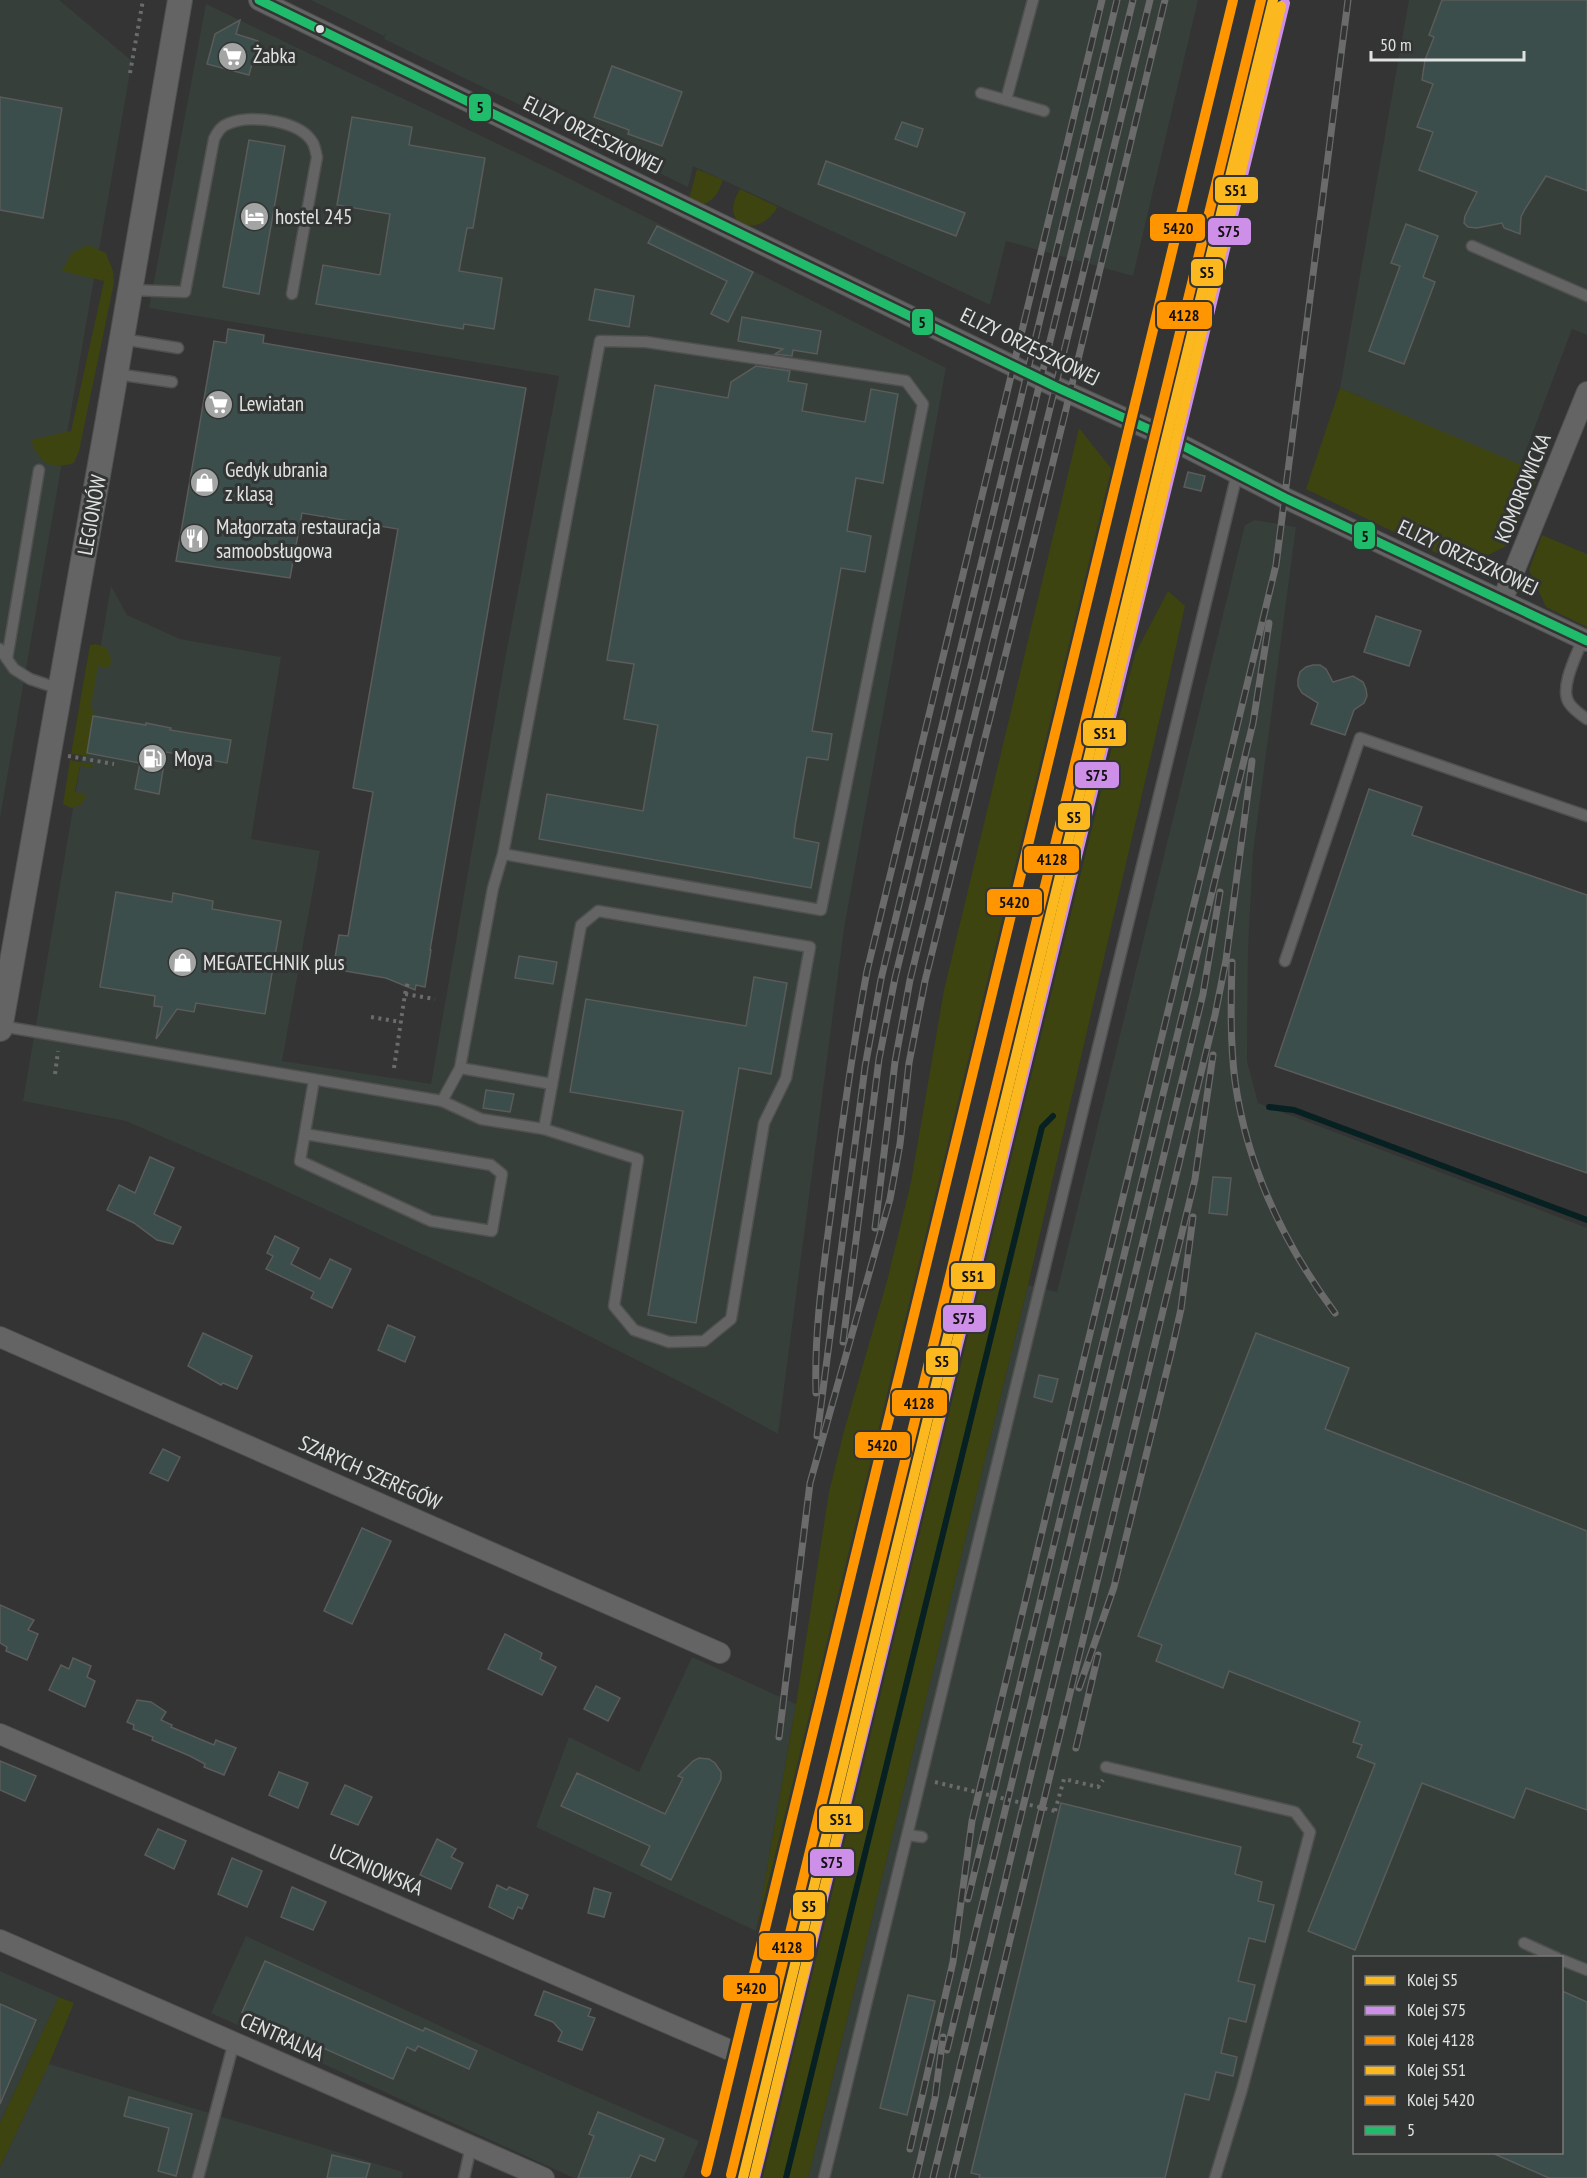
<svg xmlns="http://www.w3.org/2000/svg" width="1587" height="2178" viewBox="0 0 1587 2178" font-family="'PT Sans Narrow',sans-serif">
  <rect width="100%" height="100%" fill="#333433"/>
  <g fill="#373f3a" fill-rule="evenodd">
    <polygon points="0,0 59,0 132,61 0,818"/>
    <polygon points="311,0 1198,0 1133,276 1006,241 990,305 693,166 688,187 384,39 386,32 384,36"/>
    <polygon points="1409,0 1587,0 1587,335 1572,329 1520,466 1340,388"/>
    <polygon points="206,4 548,168 946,368 844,929 778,1434 712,1398 480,1281 264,1181 126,1121 23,1101 111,586 127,615 180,639 281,657 251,839 320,851 282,1061 431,1084 506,654 559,376 149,308"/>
    <path d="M1255 520 1296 527 1253 853 1248 949 1247 1061 1258 1103 1587 1228V2178H808L1028 1285 1057 1292 1245 525ZM1354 1958H1562V2152H1354Z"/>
    <polygon points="692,1657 796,1704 756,1931 536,1827 569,1737 639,1772"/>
    <polygon points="246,1936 518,2062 699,2141 683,2178 574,2178 211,2013"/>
    <polygon points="0,1971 59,1997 0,2123"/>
    <polygon points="49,2064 403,2172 402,2178 0,2178 0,2167"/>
  </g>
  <g fill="#3d4410">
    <path d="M697 169 723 180C718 193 715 200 702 205L689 199Z"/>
    <path d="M740 189 778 207C767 223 757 229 738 223 730 211 733 201 740 189Z"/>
    <path d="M88 245 106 253 113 271 114 283 79 451 74 463C49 470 39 463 31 440L71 431 104 281 62 271 72 253Z"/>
    <polygon points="1340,388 1540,473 1508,545 1465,567 1306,489"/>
    <polygon points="1079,428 1122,482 756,1931 796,1704 829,1492 844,1431 887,1281 911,1182 944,990"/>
    <polygon points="1542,535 1587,554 1587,627 1546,607 1529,570"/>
    <polygon points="1168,591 1185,606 1167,687 1028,1285 808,2178 755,2178 805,1987 1135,654"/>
    <path d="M95 644C108 647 111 651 111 664L107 668 98 666 91 706 95 718 89 756 71 754 90 645Z"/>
    <polygon points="70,760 94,765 92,768 80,766 75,792 87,795 81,805 71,808 63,804"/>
    <polygon points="59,1997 74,2003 49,2064 0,2167 0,2123"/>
  </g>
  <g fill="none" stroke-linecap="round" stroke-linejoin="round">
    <g stroke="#072022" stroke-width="6">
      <polyline points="1269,1107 1294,1110 1587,1220"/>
      <polyline points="786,2178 1042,1127 1053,1116"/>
    </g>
  </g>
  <g fill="#3b4e4b" stroke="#5a5b5a" stroke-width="1.5">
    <polygon points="1442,0 1587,0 1587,191 1546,176 1525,209 1521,217 1520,234 1504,228 1502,223 1477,228 1468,227 1464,223 1465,216 1477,192 1419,170 1433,132 1417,127 1433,84 1422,80 1425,60 1434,37 1429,35"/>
    <polygon points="240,20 236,34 258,41 249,75 207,64 215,34"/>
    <polygon points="612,66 682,92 662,146 628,134 629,130 594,117"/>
    <polygon points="0,97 62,108 43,218 0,210"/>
    <polygon points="352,117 412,127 409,145 485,158 473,228 467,228 459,271 502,278 494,329 464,324 463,329 316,304 323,265 380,275 390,214 337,205"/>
    <polygon points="902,122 923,129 917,147 895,139"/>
    <polygon points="249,140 285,146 259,294 223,287"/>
    <polygon points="826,161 965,213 956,236 818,184"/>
    <polygon points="1406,224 1438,236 1423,277 1435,282 1404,364 1369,351 1400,266 1391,263"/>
    <polygon points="657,226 753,272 728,322 711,314 727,281 648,243"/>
    <polygon points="595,289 634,296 629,327 589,320"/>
    <polygon points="742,317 821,331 817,354 793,350 792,356 775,354 783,349 738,341"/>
    <polygon points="228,329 264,335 263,343 526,388 430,950 431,950 425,987 416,985 415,990 386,978 333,969 339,935 348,936 373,792 353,788 398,529 302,513 290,578 176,561 214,341 226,343"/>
    <polygon points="756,366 790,371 788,381 807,384 802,411 865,422 871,389 898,394 883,483 856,478 847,531 871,536 865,572 841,568 812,731 832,734 828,760 807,757 795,826 794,838 819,843 811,888 539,839 547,794 643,811 658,725 624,719 634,664 607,660 655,385 728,398 731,382"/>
    <polygon points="1188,472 1205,476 1201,491 1184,487"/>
    <polygon points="1376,616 1421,631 1409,666 1364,652"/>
    <polygon points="1313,665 1320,665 1326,669 1333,682 1353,676 1363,682 1366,689 1367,696 1364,703 1354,710 1345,735 1311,724 1318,703 1302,693 1298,686 1298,679 1300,672 1306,667"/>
    <polygon points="93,716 146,725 146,723 171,728 170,730 231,740 227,763 166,752 159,794 135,789 140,763 87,753"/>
    <polygon points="1369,789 1422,807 1412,835 1587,895 1587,1173 1275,1066"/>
    <polygon points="116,892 172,902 173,893 213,901 212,909 281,921 265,1014 196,1003 194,1012 177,1009 156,1039 162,1007 154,1006 155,996 100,987"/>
    <polygon points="519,956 557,962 553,984 515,978"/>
    <polygon points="754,977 787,983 771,1074 739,1068 696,1323 648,1315 683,1111 570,1092 586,999 746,1026"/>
    <polygon points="486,1090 514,1094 510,1112 483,1108"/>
    <polygon points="150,1157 174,1168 154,1214 181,1227 173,1244 157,1240 134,1223 107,1210 119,1185 135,1193"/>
    <polygon points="1213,1177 1231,1178 1227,1215 1209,1213"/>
    <polygon points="275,1236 299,1248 291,1264 320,1279 330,1259 351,1269 332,1308 311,1298 314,1292 266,1269 273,1256 267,1253"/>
    <polygon points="388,1325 415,1337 405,1362 378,1350"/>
    <polygon points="203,1333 252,1356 237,1389 223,1383 221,1385 188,1366"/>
    <polygon points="1256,1333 1349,1368 1325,1429 1587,1531 1587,1810 1526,1788 1514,1818 1422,1783 1355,1950 1308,1931 1375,1764 1357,1757 1362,1745 1353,1742 1360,1722 1229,1671 1223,1688 1156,1661 1162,1645 1138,1636"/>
    <polygon points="1039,1375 1058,1379 1052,1402 1034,1397"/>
    <polygon points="163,1449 180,1457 168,1481 150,1473"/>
    <polygon points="362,1528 391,1541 352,1624 324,1611"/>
    <polygon points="0,1605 34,1620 28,1630 38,1634 27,1660 6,1651 7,1647 0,1643"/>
    <polygon points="505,1634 542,1653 540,1659 556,1667 542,1695 488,1669"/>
    <polygon points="73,1658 91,1666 87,1677 95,1681 85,1707 49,1690 61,1665 69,1669"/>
    <polygon points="596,1686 620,1698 608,1721 584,1709"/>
    <polygon points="137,1700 151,1702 166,1712 161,1720 172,1725 171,1727 214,1745 216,1740 236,1748 224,1775 204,1767 205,1764 190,1756 152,1740 153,1737 133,1729 134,1725 127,1722"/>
    <polygon points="699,1758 709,1759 715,1763 721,1772 721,1779 671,1880 641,1865 650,1846 561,1806 577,1773 665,1814 683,1778 678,1776 693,1761"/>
    <polygon points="0,1761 36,1776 25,1801 0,1790"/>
    <polygon points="279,1772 308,1783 298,1808 269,1795"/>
    <polygon points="345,1785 372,1797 358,1825 331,1814"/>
    <polygon points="1061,1803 1241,1847 1235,1874 1262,1882 1258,1901 1274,1905 1265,1942 1249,1938 1238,1981 1255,1985 1246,2022 1229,2018 1221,2053 1237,2057 1233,2076 1216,2072 1209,2100 1185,2094 1165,2178 979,2178 980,2175 971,2173"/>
    <polygon points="158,1829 186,1841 174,1869 145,1855"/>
    <polygon points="437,1839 456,1849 451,1857 463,1863 451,1889 420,1875"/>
    <polygon points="232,1858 262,1871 247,1907 218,1894"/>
    <polygon points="497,1885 507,1890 509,1887 528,1895 522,1909 518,1907 513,1919 489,1907"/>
    <polygon points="292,1887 326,1902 313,1930 281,1917"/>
    <polygon points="594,1888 611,1893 604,1917 588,1913"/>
    <polygon points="265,1961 423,2031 425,2028 477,2051 469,2069 418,2046 415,2051 407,2047 393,2079 242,2012"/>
    <polygon points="544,1991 591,2009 588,2016 595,2018 582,2050 558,2041 562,2032 553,2022 535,2015"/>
    <polygon points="1562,1991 1587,2002 1587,2178 1549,2178 1490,2152 1562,2152"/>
    <polygon points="908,1995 935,2001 907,2115 880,2108"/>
    <polygon points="0,2004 36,2020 0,2104"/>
    <polygon points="129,2097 192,2114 176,2176 158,2171 169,2128 124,2116"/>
    <polygon points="598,2112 664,2139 655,2161 640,2155 630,2178 578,2178 594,2136 589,2134"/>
    <polygon points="332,2155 370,2164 366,2178 327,2178"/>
  </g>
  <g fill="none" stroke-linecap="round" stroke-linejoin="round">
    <defs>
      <g id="service">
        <polyline points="981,93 1044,111"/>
        <polyline points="1006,100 1033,0"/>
        <polyline points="1472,246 1587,296"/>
        <path d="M130 290 185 292 214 139C218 131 221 126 230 123 252 114 301 121 313 143 315 147 316 153 317 157L292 294"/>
        <polyline points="122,339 178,348"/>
        <polyline points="116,374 172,382"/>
        <path d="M1583 639C1577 654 1559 688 1569 703 1573 709 1581 715 1587 719"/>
        <polyline points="0,649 14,669 30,679 60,689"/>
        <polyline points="7,659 39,470"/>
        <polygon points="598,911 810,947 786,1078 764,1123 731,1319 704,1341 669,1342 634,1330 614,1306 638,1159 544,1129 581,925"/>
        <polyline points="1285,961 1360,738 1587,816"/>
        <polyline points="1,1026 442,1101 460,1068 493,888 503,854 600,341 646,342 906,381 923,404 821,910 503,854"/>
        <polyline points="460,1068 552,1084"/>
        <polyline points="442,1101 481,1119 544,1129"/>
        <polyline points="305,1134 491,1165 502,1174 492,1231 431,1221 300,1161 314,1080"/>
        <polyline points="1106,1767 1295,1812 1310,1832 1242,2089 1215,2178"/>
        <polyline points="908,1835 922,1837"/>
        <polyline points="1524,1943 1557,1958"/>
        <polyline points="1562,1960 1587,1970"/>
        <polyline points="198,2178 234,2042"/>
        <polyline points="464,2178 471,2146"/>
        <polyline points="824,2178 1237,474"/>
      </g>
      <g id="minor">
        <polyline points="259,0 1056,387 1166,437 1285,498 1587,641"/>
        <polyline points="1502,601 1587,392"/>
        <polyline points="0,1337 720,1653"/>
        <polyline points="0,1734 732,2051"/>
        <polyline points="0,1940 544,2178"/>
      </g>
      <polyline id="tertiary" points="0,1029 108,419 180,0"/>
    </defs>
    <use href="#service" stroke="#4f504f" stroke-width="13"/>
    <use href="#minor" stroke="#4f504f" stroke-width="22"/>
    <use href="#tertiary" stroke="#4f504f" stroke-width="26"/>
    <g stroke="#6a6b6a" stroke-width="4" stroke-dasharray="3 4.5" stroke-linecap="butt">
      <polyline points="130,73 143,0"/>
      <polyline points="68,756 114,764"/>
      <polyline points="405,994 408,982"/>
      <polyline points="371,1017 401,1022"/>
      <polyline points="394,1068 405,994 435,999"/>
      <polyline points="55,1074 58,1051"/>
      <polyline points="1055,1811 1064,1779 1098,1787 1103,1780"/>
    </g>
    <use href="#service" stroke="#636463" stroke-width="10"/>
    <use href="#minor" stroke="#636463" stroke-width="20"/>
    <use href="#tertiary" stroke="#636463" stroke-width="24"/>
    <defs>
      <g id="rail">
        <path d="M1232 962C1231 1001 1230 1042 1235 1081 1247 1167 1284 1244 1335 1313"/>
        <polyline points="875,1228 895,1062 910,980 1150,0"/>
        <polyline points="843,1342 879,1059 895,978 1133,0"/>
        <path d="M816 1393C814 1332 823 1272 831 1211 841 1131 852 1051 867 971L1102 0"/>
        <polyline points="817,1436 865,1067 881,979 1117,0"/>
        <polyline points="1079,1688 1114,1587 1172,1349 1181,1309 1193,1217"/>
        <polyline points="779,1737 810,1483 890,1199 900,1144 909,1063 925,981 1070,393 1165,0"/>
        <polyline points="1076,1748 1098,1655"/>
        <polyline points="968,1899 1253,723 1269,623"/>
        <polyline points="947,2050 1203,994 1220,892"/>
        <polyline points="910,2149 953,1962 972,1821 1276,565 1348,0"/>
        <polyline points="916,2178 935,2098 943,2037"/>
        <polyline points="933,2178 1215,1015 1226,960 1252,761"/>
        <polyline points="952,2178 1195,1179 1213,1055"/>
      </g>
    </defs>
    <use href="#rail" stroke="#6a6b6a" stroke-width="7"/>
    <use href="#rail" stroke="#323533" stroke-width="4.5" stroke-dasharray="14" stroke-linecap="butt"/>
    <polyline stroke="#6a6b6a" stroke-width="4" stroke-dasharray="3 4.5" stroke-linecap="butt" points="935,1782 1055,1811"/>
    <defs>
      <polyline id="bus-1" points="259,0 1056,387 1166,437 1285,498 1587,641"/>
    </defs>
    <use href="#bus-1" stroke="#323533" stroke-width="14"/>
    <use href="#bus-1" stroke="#20bc6c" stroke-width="9"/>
    <defs>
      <polyline id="rail-1" points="743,2178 1273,0"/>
      <polyline id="rail-2" points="755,2178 1285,3"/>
      <polyline id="rail-3" points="731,2175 1261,0"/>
      <polyline id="rail-4" points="754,2178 1281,6"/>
      <polyline id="rail-5" points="706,2172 1233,0"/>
    </defs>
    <use href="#rail-1" stroke="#323533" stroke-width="15"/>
    <use href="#rail-2" stroke="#323533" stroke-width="15"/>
    <use href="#rail-3" stroke="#323533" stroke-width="15"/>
    <use href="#rail-4" stroke="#323533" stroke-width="15"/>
    <use href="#rail-5" stroke="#323533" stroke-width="15"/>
    <use href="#rail-1" stroke="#fbb81f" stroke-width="10"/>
    <use href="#rail-2" stroke="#ce8fe9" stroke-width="10"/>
    <use href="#rail-3" stroke="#ff9500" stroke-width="10"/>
    <use href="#rail-4" stroke="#fbb81f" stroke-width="10"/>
    <use href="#rail-5" stroke="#ff9500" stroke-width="10"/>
  </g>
  <defs>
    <symbol id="supermarket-disc" viewBox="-11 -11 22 22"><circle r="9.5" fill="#a3a5a4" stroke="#323533"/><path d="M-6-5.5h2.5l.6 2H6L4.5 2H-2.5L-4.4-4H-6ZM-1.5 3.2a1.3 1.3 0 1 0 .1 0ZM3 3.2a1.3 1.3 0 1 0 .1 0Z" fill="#fff"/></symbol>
    <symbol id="hotel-disc" viewBox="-11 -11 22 22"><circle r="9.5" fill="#a3a5a4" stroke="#323533"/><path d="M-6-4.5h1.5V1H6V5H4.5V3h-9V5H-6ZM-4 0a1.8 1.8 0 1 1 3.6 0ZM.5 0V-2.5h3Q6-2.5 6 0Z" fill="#fff"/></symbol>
    <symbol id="shop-disc" viewBox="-11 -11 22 22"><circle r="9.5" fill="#a3a5a4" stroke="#323533"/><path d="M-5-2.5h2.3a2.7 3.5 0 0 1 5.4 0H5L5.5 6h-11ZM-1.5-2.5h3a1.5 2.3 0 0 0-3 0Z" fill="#fff"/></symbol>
    <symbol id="restaurant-disc" viewBox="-11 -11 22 22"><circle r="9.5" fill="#a3a5a4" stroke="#323533"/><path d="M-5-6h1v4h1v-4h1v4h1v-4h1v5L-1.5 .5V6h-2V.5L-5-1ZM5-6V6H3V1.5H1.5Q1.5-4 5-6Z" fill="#fff"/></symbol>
    <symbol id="fuel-disc" viewBox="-11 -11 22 22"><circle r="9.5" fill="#a3a5a4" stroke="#323533"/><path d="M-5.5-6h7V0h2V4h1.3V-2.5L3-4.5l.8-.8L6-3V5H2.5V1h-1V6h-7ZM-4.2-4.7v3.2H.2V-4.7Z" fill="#fff"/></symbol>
  </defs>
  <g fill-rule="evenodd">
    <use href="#supermarket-disc" x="216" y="40" width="33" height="33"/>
    <use href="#hotel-disc" x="238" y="200" width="33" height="33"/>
    <use href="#supermarket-disc" x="202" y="388" width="33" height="33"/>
    <use href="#shop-disc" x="188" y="466" width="33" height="33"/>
    <use href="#restaurant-disc" x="178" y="522" width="33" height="33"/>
    <use href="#fuel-disc" x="136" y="742" width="33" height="33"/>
    <use href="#shop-disc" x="166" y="946" width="33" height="33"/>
  </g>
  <circle fill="#e0e2e1" stroke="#323533" stroke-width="2" cx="320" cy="29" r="5"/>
  <g text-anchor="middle" stroke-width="6" stroke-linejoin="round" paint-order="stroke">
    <g font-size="21" fill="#e0e2e1" stroke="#323533" text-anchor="start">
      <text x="253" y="63">Żabka</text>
      <text x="275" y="224">hostel 245</text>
      <text x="239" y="411">Lewiatan</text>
      <text x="225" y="477">Gedyk ubrania<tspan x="225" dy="24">z klasą</tspan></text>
      <text x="216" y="534">Małgorzata restauracja<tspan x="216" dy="24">samoobsługowa</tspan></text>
      <text x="174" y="766">Moya</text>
      <text x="203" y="970">MEGATECHNIK plus</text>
    </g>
    <g font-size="21" fill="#e0e2e1" stroke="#323533">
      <text transform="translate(593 135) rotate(26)" y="7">ELIZY ORZESZKOWEJ</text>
      <text transform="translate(1030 347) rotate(26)" y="7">ELIZY ORZESZKOWEJ</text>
      <text transform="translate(1523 488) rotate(-68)" y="7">KOMOROWICKA</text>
      <text transform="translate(92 515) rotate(-80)" y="7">LEGIONÓW</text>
      <text transform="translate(1468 558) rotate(25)" y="7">ELIZY ORZESZKOWEJ</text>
      <text transform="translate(370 1473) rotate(24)" y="7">SZARYCH SZEREGÓW</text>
      <text transform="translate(376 1870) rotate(23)" y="7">UCZNIOWSKA</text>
      <text transform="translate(282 2037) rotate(24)" y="7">CENTRALNA</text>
    </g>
  </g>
  <g stroke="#323533" stroke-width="2">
    <rect x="468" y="93" width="24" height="29" rx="6" fill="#20bc6c"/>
    <rect x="1214" y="176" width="45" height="28" rx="6" fill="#fbb81f"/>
    <rect x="1149" y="213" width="57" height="29" rx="6" fill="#ff9500"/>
    <rect x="1207" y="217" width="45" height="29" rx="6" fill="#ce8fe9"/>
    <rect x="1190" y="258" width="34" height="29" rx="6" fill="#fbb81f"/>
    <rect x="1156" y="301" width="57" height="29" rx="6" fill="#ff9500"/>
    <rect x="911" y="308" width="23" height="28" rx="6" fill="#20bc6c"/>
    <rect x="1353" y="521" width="23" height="29" rx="6" fill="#20bc6c"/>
    <rect x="1082" y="719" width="45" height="28" rx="6" fill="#fbb81f"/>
    <rect x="1074" y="761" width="46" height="28" rx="6" fill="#ce8fe9"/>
    <rect x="1057" y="802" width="34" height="29" rx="6" fill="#fbb81f"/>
    <rect x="1023" y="845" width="57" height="29" rx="6" fill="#ff9500"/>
    <rect x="986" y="888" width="57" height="28" rx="6" fill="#ff9500"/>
    <rect x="950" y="1262" width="46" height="28" rx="6" fill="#fbb81f"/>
    <rect x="942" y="1304" width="45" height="29" rx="6" fill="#ce8fe9"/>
    <rect x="925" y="1347" width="34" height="29" rx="6" fill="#fbb81f"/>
    <rect x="891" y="1389" width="57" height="28" rx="6" fill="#ff9500"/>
    <rect x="854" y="1431" width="57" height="28" rx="6" fill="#ff9500"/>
    <rect x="818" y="1805" width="46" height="28" rx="6" fill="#fbb81f"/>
    <rect x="809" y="1848" width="46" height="29" rx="6" fill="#ce8fe9"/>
    <rect x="792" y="1891" width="34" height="29" rx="6" fill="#fbb81f"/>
    <rect x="758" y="1932" width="57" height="29" rx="6" fill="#ff9500"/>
    <rect x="722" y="1974" width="57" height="28" rx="6" fill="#ff9500"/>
  </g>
  <g font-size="16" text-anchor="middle" font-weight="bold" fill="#111">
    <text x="480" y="113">5</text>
    <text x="1236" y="196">S51</text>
    <text x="1178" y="234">5420</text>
    <text x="1229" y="237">S75</text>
    <text x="1207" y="278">S5</text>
    <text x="1184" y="321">4128</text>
    <text x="922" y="328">5</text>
    <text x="1365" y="542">5</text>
    <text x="1105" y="739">S51</text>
    <text x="1097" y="781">S75</text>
    <text x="1074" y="823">S5</text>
    <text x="1052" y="865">4128</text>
    <text x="1014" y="908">5420</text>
    <text x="973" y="1282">S51</text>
    <text x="964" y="1324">S75</text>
    <text x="942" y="1367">S5</text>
    <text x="919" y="1409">4128</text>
    <text x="882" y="1451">5420</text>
    <text x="841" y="1825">S51</text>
    <text x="832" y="1868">S75</text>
    <text x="809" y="1912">S5</text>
    <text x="787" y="1953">4128</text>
    <text x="751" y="1994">5420</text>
  </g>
  <rect x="1353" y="1956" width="210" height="198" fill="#323533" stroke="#787a79" stroke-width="1.5"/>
  <rect x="1365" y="1976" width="30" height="9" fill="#fbb81f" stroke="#787a79" stroke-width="1.5"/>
  <text x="1407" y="1986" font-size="18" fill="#e0e2e1">Kolej S5</text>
  <rect x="1365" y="2006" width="30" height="9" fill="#ce8fe9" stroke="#787a79" stroke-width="1.5"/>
  <text x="1407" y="2016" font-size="18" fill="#e0e2e1">Kolej S75</text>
  <rect x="1365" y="2036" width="30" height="9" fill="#ff9500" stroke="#787a79" stroke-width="1.5"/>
  <text x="1407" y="2046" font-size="18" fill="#e0e2e1">Kolej 4128</text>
  <rect x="1365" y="2066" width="30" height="9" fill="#fbb81f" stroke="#787a79" stroke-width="1.5"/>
  <text x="1407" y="2076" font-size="18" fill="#e0e2e1">Kolej S51</text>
  <rect x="1365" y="2096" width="30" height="9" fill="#ff9500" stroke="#787a79" stroke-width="1.5"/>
  <text x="1407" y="2106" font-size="18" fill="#e0e2e1">Kolej 5420</text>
  <rect x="1365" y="2126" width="30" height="9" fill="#20bc6c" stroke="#787a79" stroke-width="1.5"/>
  <text x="1407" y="2136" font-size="18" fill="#e0e2e1">5</text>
  <path d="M1371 51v9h153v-9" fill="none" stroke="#e0e2e1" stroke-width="3"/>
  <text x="1380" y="51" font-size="18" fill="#e0e2e1" stroke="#323533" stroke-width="4.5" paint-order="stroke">50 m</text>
</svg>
